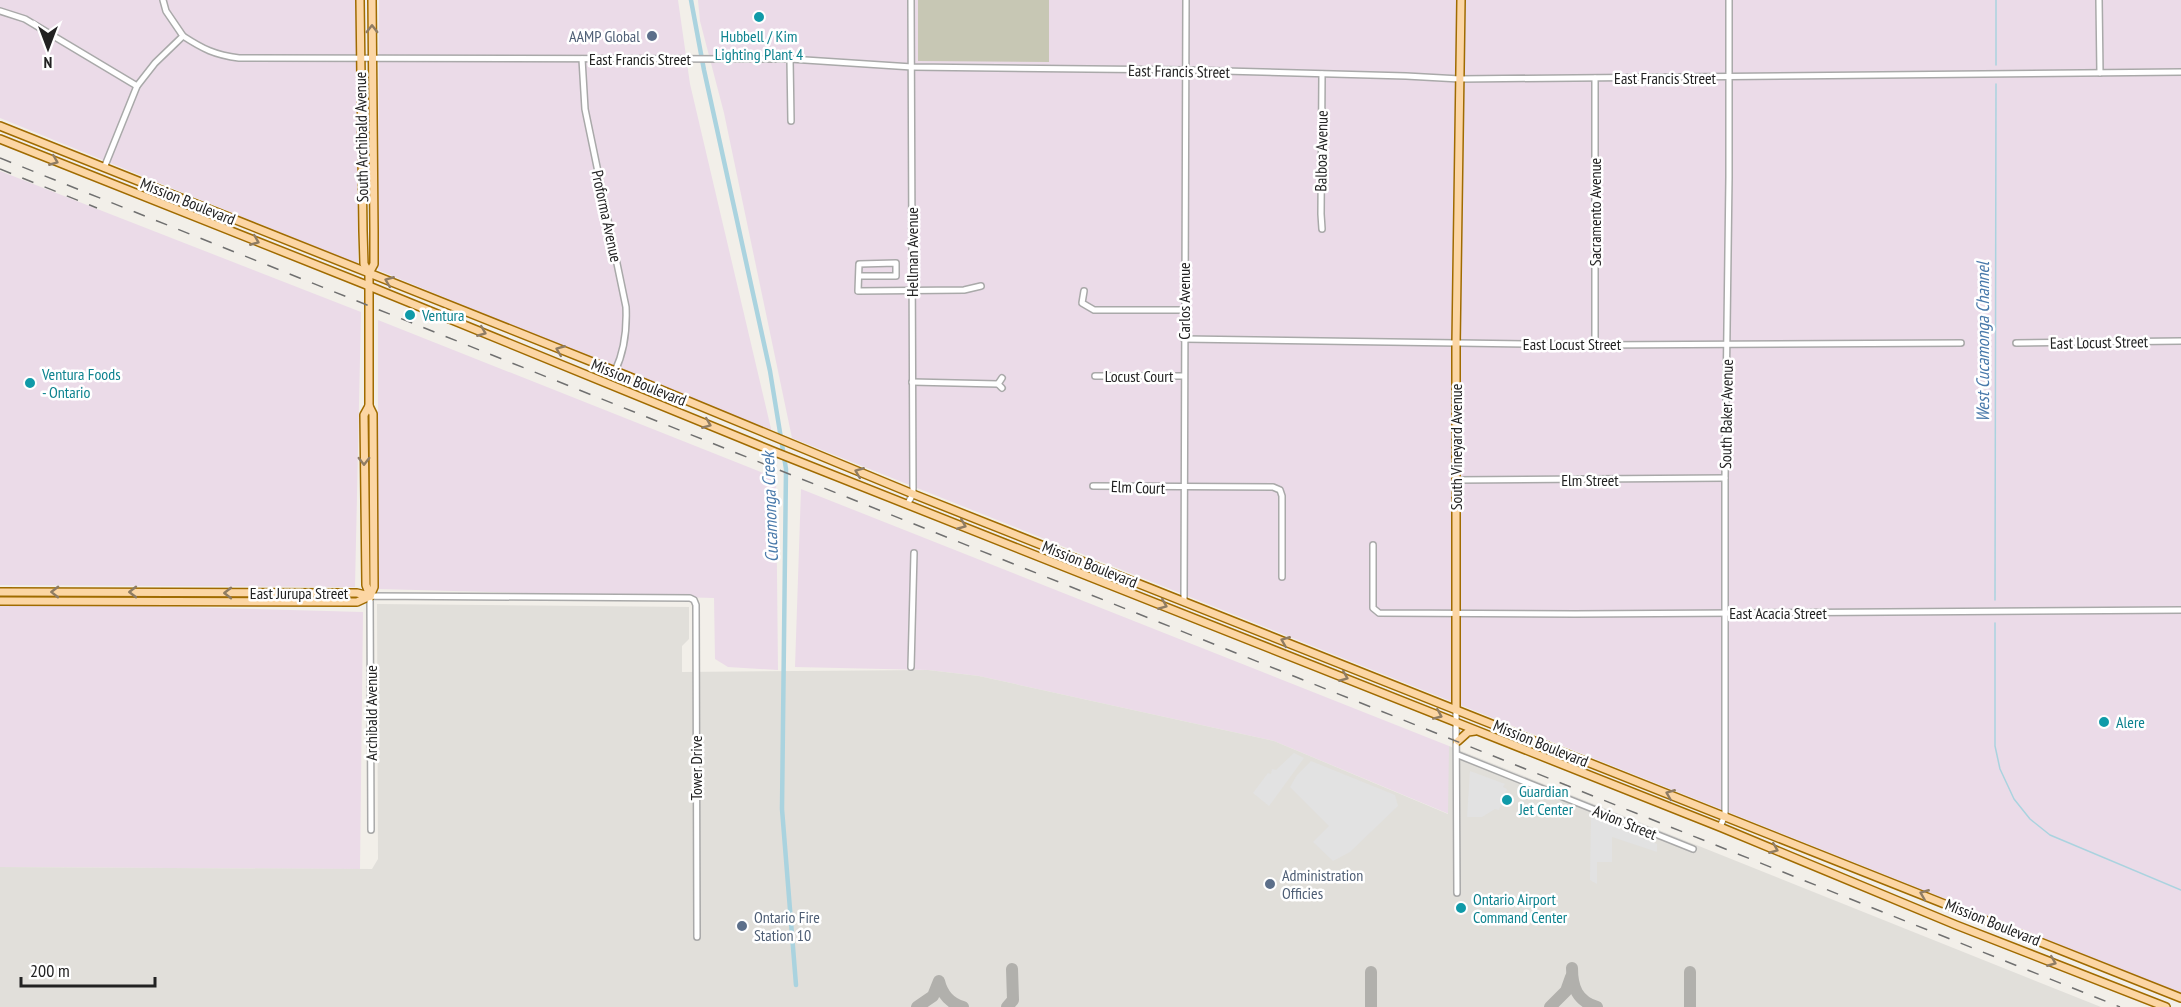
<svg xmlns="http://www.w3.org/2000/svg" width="2181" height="1007" viewBox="0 0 2181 1007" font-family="'PT Sans Narrow',sans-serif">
  <rect width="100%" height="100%" fill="#f2efe9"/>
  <g fill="#ebdbe8">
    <polygon points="0,0 356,0 358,264 0,118"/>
    <polygon points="379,0 678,0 690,84 772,433 378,270"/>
    <polygon points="698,0 2181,0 2181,993 792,438 724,113 700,21"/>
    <polygon points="0,171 361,312 355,587 0,585"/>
    <polygon points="378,320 776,478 778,670 728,667 715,659 714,598 378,589"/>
    <polygon points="801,489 1449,746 1449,814 1274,741 979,676 928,670 795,667"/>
    <polygon points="0,602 363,612 360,869 0,867"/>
  </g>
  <polygon fill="#e1dfda" points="377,604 689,607 689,639 682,646 682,672 928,670 979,676 1274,741 1448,814 1449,746 2101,1007 0,1007 0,867 372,869 378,859"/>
  <polygon fill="#c7c7b4" points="918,0 1049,0 1049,62 918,61"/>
  <g fill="#e2e2e2">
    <polygon points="1294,753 1304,758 1269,806 1253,793 1268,773 1271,774 1272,769 1276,770"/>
    <polygon points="1311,761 1395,795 1398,806 1350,852 1333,861 1313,842 1329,826 1290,787 1297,775"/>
    <polygon points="1470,771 1505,784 1503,787 1507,789 1499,810 1495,809 1482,817 1467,817"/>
    <polygon points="1591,817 1657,844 1657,852 1612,837 1612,862 1597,862 1597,884 1590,880"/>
  </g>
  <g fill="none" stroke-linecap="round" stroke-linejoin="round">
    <g stroke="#aad3df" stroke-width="1.5">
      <polyline points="1996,65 1996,0"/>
      <polyline points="1995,600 1996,84"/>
      <polyline points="1995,623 1995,746 2000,769 2014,799 2030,819 2050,835 2181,890"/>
    </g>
    <polyline stroke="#aad3df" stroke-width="4.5" points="691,0 704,70 770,371 786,469 782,809 796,985"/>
    <g stroke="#b1b0ac" stroke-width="12">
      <path d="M1572 968C1572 987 1577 1001 1597 1007"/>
      <polyline points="1690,972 1690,1007"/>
      <path d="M917 1007 933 996 939 981C942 994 949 1003 963 1007"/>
      <polyline points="1007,1007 1013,1000 1012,969"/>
      <polyline points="1371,1007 1371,972"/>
      <polyline points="1550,1007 1566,991 1571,977"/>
    </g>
    <defs>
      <g id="minor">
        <polyline points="2099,0 2100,73"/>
        <polyline points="0,11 25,19 137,86"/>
        <path d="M183 36C203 49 215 55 239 58L790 59 912 67 1186 70 1406 76 1460 79 2181 72"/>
        <path d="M582 59 585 109 626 307C627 330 625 350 615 371"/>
        <polyline points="790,59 791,121"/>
        <polyline points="1322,74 1321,214 1322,229"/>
        <polyline points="104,168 137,86 155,63 183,36 166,11 163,0"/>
        <polyline points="859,276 896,276 896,263 859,264 858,291 964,290 981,286"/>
        <polyline points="1084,291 1082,303 1094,310 1184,310"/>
        <polyline points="1184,339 1595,345 1961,343"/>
        <polyline points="2016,343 2181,341"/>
        <polyline points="1595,345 1595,78"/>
        <polyline points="1095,376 1184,376"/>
        <polyline points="1002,378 998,384 1002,388"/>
        <polyline points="912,382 998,384"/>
        <polyline points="1455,480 1725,478"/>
        <polyline points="1093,486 1273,487 1280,490 1282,496 1282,577"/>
        <polyline points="908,503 913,494 911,0"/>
        <polyline points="1373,545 1373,608 1379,613 1575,614 2181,610"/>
        <polyline points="1184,601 1186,0"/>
        <polyline points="911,667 914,553"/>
        <polyline points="1456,709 1457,893"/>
        <polyline points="1458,755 1693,849"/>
        <polyline points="1720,827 1725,815 1725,478 1729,177 1729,0"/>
        <polyline points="371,830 370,596 690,598 694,600 696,605 697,937"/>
      </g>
      <g id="major">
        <polyline points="360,0 363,231 364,264 369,273"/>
        <polyline points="0,126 625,375 913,494 2181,998"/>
        <polyline points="0,139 364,284 775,452 1720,827 1956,925 2166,1007"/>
        <polyline points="369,406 364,415 366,585 370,596"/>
        <polyline points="0,592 357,593 370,596"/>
        <polyline points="370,596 374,587 373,414 369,406 369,273 374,264 374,231 372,0"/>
        <polyline points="0,601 357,602 370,596"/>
        <polyline points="1456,709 1456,344 1461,0"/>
        <polyline points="1458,741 1468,732 1475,731"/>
      </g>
    </defs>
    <use href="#minor" stroke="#a9a9a9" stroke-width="8"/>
    <use href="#major" stroke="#a06b00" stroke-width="10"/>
    <use href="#minor" stroke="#fff" stroke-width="5"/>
    <use href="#major" stroke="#fcd6a4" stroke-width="7"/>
    <g stroke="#707070" stroke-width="1.5" stroke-dasharray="12 12" stroke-linecap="butt">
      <polyline points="0,158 2120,1007"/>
      <polyline points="0,169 97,208"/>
    </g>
  </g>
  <defs><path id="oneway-chevron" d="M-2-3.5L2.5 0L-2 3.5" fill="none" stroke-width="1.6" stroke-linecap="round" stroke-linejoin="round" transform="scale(1.5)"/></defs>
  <g stroke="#8f7c63">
    <use href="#oneway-chevron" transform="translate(372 29) rotate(-90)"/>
    <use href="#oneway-chevron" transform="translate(54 161) rotate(22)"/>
    <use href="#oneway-chevron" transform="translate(255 241) rotate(22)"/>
    <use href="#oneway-chevron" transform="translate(389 281) rotate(-158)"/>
    <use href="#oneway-chevron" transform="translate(482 332) rotate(22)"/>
    <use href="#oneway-chevron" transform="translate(560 350) rotate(-158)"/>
    <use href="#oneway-chevron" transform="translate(707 424) rotate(22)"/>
    <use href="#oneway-chevron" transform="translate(364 461) rotate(90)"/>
    <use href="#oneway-chevron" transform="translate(859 472) rotate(-158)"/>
    <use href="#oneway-chevron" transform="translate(962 525) rotate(22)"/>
    <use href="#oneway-chevron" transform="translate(55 592) rotate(-179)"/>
    <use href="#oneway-chevron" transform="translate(133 592) rotate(-180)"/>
    <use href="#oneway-chevron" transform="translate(228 593) rotate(-180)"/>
    <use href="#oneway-chevron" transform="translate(1163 605) rotate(22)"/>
    <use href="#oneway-chevron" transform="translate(1285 641) rotate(-158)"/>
    <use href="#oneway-chevron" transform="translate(1344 677) rotate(22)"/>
    <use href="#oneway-chevron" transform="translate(1438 715) rotate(23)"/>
    <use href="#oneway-chevron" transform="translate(1670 794) rotate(-158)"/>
    <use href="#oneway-chevron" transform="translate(1774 849) rotate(22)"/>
    <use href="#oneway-chevron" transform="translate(1924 894) rotate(-158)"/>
    <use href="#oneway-chevron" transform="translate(2052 962) rotate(22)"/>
  </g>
  <g fill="#0f9aa8" stroke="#fff" stroke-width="2">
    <circle cx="759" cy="17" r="6"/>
    <circle cx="410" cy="315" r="6"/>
    <circle cx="30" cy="383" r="6"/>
    <circle cx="2104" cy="722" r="6"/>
    <circle cx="1507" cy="800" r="6"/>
    <circle cx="1461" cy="908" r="6"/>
  </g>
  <g fill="#5c6f8a" stroke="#fff" stroke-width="2">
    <circle cx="652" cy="36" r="6"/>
    <circle cx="1270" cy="884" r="6"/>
    <circle cx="742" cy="926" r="6"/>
  </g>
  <g text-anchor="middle" stroke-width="5" stroke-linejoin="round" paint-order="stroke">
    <g font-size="16" fill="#4e5e75" stroke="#fff" text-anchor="start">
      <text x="640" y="42" text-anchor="end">AAMP Global</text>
      <text x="1282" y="881">Administration<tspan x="1282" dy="18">Officies</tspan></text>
      <text x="754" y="923">Ontario Fire<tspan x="754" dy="18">Station 10</tspan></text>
    </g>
    <g font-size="16" fill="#0d838f" stroke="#fff" text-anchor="start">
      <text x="759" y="42" text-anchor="middle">Hubbell / Kim<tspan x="759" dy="18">Lighting Plant 4</tspan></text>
      <text x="422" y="321">Ventura</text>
      <text x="42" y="380">Ventura Foods<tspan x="42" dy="18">- Ontario</tspan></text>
      <text x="2116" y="728">Alere</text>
      <text x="1519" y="797">Guardian<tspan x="1519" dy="18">Jet Center</tspan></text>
      <text x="1473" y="905">Ontario Airport<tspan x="1473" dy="18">Command Center</tspan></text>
    </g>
    <g font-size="16" fill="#222" stroke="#fff">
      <text x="640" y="65">East Francis Street</text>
      <text transform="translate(1179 71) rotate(1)" y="6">East Francis Street</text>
      <text x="1665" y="84">East Francis Street</text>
      <text transform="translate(361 137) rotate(-91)" y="6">South Archibald Avenue</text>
      <text transform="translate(1321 151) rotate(-89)" y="6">Balboa Avenue</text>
      <text transform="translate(188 201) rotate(22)" y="6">Mission Boulevard</text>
      <text transform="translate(1595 212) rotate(-90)" y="6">Sacramento Avenue</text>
      <text transform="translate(607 216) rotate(78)" y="6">Proforma Avenue</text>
      <text transform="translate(912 252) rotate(-90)" y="6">Hellman Avenue</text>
      <text transform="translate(1184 301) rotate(-90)" y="6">Carlos Avenue</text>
      <text transform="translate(2099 342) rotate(-1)" y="6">East Locust Street</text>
      <text x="1572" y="350">East Locust Street</text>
      <text x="1139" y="382">Locust Court</text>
      <text transform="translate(639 382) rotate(22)" y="6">Mission Boulevard</text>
      <text transform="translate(1726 414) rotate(-89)" y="6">South Baker Avenue</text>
      <text transform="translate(1456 447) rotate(-90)" y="6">South Vineyard Avenue</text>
      <text x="1590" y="486">Elm Street</text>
      <text transform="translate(1138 487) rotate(2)" y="6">Elm Court</text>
      <text transform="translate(1090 564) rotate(22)" y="6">Mission Boulevard</text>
      <text x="299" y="599">East Jurupa Street</text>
      <text x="1778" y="619">East Acacia Street</text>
      <text transform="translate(371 713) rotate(-90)" y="6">Archibald Avenue</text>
      <text transform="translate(1541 743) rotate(22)" y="6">Mission Boulevard</text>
      <text transform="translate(696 768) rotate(-90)" y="6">Tower Drive</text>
      <text transform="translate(1625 822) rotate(22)" y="6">Avion Street</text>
      <text transform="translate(1993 922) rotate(22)" y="6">Mission Boulevard</text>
    </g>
    <g font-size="18" font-style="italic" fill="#4a7aab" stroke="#fff">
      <text transform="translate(1983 342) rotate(-90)" y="6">West Cucamonga Channel</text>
      <text transform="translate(770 507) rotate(-92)" y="6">Cucamonga Creek</text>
    </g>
  </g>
  <g transform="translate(48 48) rotate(180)" stroke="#ffffff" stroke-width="4.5" paint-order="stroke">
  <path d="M0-4.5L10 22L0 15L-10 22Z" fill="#222222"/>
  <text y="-9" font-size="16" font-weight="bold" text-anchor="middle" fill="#222222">N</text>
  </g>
  <path d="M21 977v9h134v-9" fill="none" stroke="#222222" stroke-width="3"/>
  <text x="30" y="977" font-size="18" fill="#222222" stroke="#ffffff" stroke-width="4.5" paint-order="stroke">200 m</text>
</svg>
